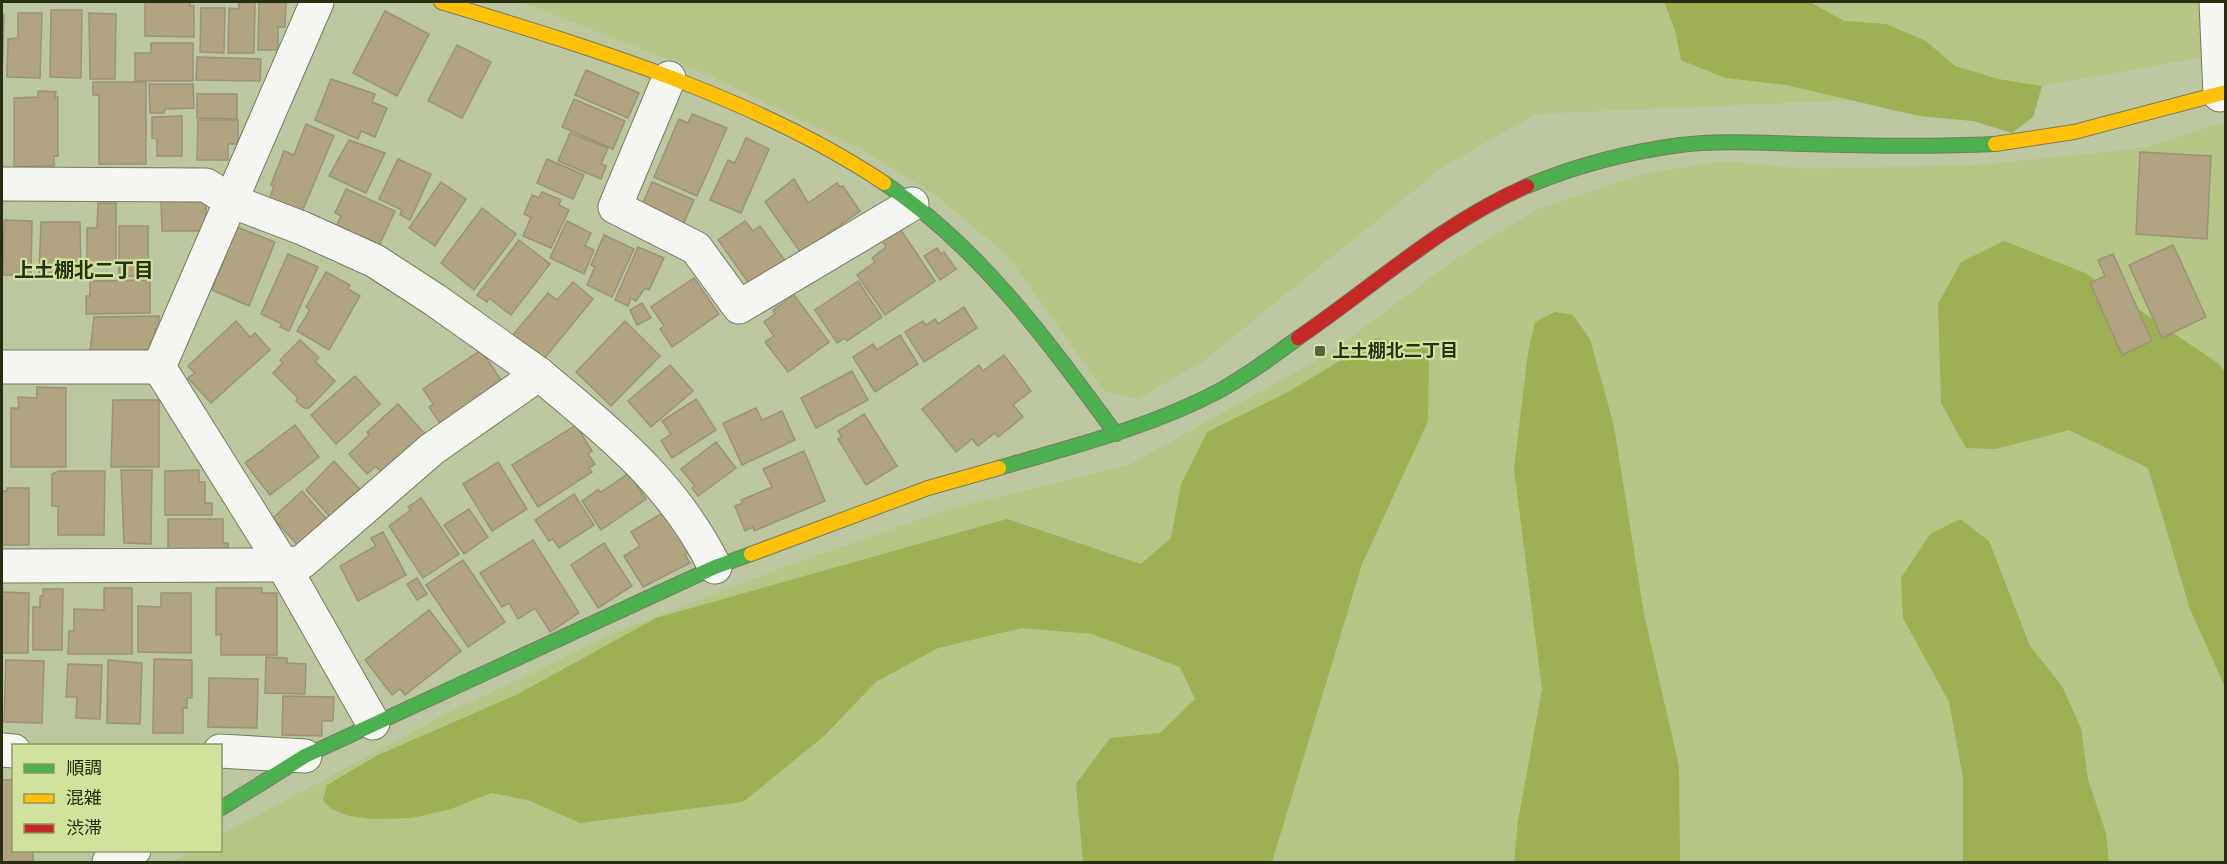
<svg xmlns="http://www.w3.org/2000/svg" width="2227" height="864" viewBox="0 0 2227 864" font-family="Arial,'Noto Sans JP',sans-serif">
  <rect width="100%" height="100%" fill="#bcc69f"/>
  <g fill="#b6c586">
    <polygon points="521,2 2225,2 2226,53 2042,86 1951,113 1852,100 1536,114 1444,166 1202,362 1137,399 1105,392 1008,256 939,198 863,150 708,75"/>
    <polygon points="2225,122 2225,862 170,862 192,851 220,850 221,835 450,712 617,632 776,570 952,508 1129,465 1330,353 1454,260 1536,210 1643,174 1723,161 1807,169 1977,165 2144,148"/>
  </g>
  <g fill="#9eaf54">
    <polygon points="1664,2 1810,2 1844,21 1886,24 1926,41 1955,66 1998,79 2042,86 2033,117 2012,133 1973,121 1919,116 1786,85 1725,78 1681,60 1675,30"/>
    <polygon points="2004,241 2085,273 2219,364 2226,374 2225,687 2190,609 2148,468 2069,430 1996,449 1966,448 1941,403 1938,304 1961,262"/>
    <polygon points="1555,312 1573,315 1590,339 1614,426 1644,614 1679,766 1680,862 1514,862 1518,821 1542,689 1514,469 1528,352 1535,322"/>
    <polygon points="1377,338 1429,348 1428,421 1362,564 1272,862 1083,862 1076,784 1110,738 1160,733 1195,699 1180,667 1092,634 1022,628 938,648 876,682 823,737 743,802 580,823 528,800 491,793 451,809 412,818 373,819 349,816 331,809 323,800 327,785 376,756 516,695 656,618 1007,519 1141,564 1171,538 1181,484 1207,432 1290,391"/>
    <polygon points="1960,519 1989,541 2030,646 2062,686 2081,728 2088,779 2106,833 2109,862 1963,862 1963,778 1949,702 1903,618 1901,578 1930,534"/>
  </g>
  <g fill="#b1a481" stroke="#999379" stroke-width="1.5">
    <polygon points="145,2 190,2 190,6 194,6 194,37 145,36"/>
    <polygon points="239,2 255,2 254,53 228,53 229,8 239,9"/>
    <polygon points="259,2 286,2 285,27 278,27 278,50 258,50"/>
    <polygon points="201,8 225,8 224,53 200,52"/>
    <polygon points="51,10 82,10 81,78 50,77"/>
    <polygon points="385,11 429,34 397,96 353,73"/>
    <polygon points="18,13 42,13 40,78 7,77 8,39 18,38"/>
    <polygon points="89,13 116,14 115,79 90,79"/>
    <polygon points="2,14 4,14 2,78"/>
    <polygon points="151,43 193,43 193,81 135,81 135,53 151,53"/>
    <polygon points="457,45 491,62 462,118 428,101"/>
    <polygon points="197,57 261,59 260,81 196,80"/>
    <polygon points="586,70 639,93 628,118 575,95"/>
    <polygon points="331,79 375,94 372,102 387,108 375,137 361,131 358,139 315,120"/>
    <polygon points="93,82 146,82 146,164 99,164 99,95 93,95"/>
    <polygon points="149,84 193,84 194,108 165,109 164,113 150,113"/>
    <polygon points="38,91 56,92 55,98 58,97 58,156 54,156 54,166 14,167 14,98 38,97"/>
    <polygon points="197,94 237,94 237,119 197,118"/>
    <polygon points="574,99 625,121 613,149 562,127"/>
    <polygon points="692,114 727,128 697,196 654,177 679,119 688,123"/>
    <polygon points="182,116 182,156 157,156 157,139 152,138 152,117"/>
    <polygon points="198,120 238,120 238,144 228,144 228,160 197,160"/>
    <polygon points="306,124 334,136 299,219 267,205 274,186 271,185 284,151 294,155"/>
    <polygon points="570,133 608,148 601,164 606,166 601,179 558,161"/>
    <polygon points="746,138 769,149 741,213 710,200 728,160 735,163"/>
    <polygon points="349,140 385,153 366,193 329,176"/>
    <polygon points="2140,152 2211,156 2207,239 2136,234"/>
    <polygon points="398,159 431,174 410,220 400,215 402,210 379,199"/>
    <polygon points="547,159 584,175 573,199 537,183"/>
    <polygon points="794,179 808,203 837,183 840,187 843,186 860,211 801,253 765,202"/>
    <polygon points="441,182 466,199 435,246 409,228"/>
    <polygon points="652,182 694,200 681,229 640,210"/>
    <polygon points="346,189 395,211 377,250 334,231 341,216 335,213"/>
    <polygon points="542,192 561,200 559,205 569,210 551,248 523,236 531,217 524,214 532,195 539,198"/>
    <polygon points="161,199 206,199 206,220 199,231 162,231"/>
    <polygon points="98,203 116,203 116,265 87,265 87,228 97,228"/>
    <polygon points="482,208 516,234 474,290 441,263"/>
    <polygon points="4,220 32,221 31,275 3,275"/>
    <polygon points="567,221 591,233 585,246 594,250 584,274 550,258"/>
    <polygon points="745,221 753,231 760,226 788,265 753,289 718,240"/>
    <polygon points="41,222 80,222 81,276 39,276"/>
    <polygon points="897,224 935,281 885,315 857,275 875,262 872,258 886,247 879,237"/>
    <rect x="119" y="226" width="29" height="50"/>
    <polygon points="237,227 275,242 249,306 212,290"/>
    <polygon points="604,235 634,249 612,297 587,285 595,267 591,265"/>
    <polygon points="519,240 550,264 511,315 489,298 487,302 477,295"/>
    <polygon points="2173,245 2206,317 2162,338 2129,265"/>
    <polygon points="638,247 664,258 649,290 645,288 636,301 631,298 628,306 615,300"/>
    <polygon points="937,248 941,254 944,252 956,269 940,280 924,256"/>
    <polygon points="288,254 318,267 289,331 280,327 282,324 261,314"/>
    <polygon points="2113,254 2152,341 2122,355 2090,283 2105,276 2098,260"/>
    <polygon points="326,272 350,285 348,289 360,296 329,350 297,331 310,310 306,307"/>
    <polygon points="694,278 719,314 672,347 660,329 664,326 651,307"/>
    <polygon points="150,280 150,313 86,314 86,296 90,296 90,281"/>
    <polygon points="858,281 882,317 847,341 845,338 837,343 815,310"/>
    <polygon points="573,282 593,299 543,360 513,335 548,293 557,300"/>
    <polygon points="794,295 829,342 788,372 765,342 774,336 764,322 775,314 773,310"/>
    <polygon points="642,303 651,318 637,325 630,310"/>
    <polygon points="964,307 977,328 924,362 905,332 923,321 926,325 935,319 938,324"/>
    <polygon points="159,316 159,329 155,329 156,340 150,341 150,350 90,352 94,317"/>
    <polygon points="236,321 250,337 255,333 270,350 211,403 188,378 195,373 188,366"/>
    <polygon points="625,321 660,356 611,406 576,372"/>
    <polygon points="900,335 918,364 875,392 853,357 873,344 877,350"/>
    <polygon points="300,340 319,358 315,361 335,381 309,408 304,408 296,401 298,398 273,373 283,363 280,360"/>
    <polygon points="481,350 505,386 443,428 429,407 433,404 423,389"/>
    <polygon points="1004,355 1031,391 1013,405 1023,417 998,437 995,433 978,446 972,439 956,452 922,409 979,365 983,371"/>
    <polygon points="670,365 693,391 651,427 628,401"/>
    <polygon points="852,371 868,400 816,428 801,398"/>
    <polygon points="355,376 380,404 336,444 311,415"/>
    <polygon points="37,387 66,388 66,467 11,467 11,408 19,408 18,397 37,398"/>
    <polygon points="696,399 716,430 672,458 661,441 671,434 662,421"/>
    <polygon points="113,400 159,400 159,467 111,467"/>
    <polygon points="398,404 426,435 383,474 376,466 367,474 349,454 369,435 367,432"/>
    <polygon points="756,408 762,420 782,411 795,440 742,465 723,423"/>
    <polygon points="864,414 897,466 866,485 838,439 842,437 838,431"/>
    <polygon points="295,425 319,457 270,495 245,463"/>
    <polygon points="576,425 592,451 588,454 595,464 589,468 592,472 538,507 512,465"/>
    <polygon points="716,442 736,468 698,496 692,488 695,486 681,469"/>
    <polygon points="804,451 825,501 754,531 753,527 745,531 735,506 743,503 741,500 772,487 763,469"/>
    <polygon points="334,461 363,493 333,520 306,490"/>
    <polygon points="498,462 527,509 492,531 463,484"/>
    <polygon points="121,470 152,470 151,544 124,543"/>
    <polygon points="199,470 199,482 205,482 205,503 212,503 212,515 165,515 165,471"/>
    <polygon points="59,471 105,471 104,535 58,535 58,506 52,506 52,474"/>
    <polygon points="629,473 646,499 601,530 582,501 598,490 601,492"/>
    <polygon points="7,488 29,488 29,545 2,545 2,491 7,491"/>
    <polygon points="302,491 330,523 301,549 273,518"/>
    <polygon points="574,494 594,525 559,548 553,539 549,541 535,520"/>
    <polygon points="421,498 459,554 423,578 389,526 411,510 408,507"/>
    <polygon points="469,509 488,537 464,554 444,525"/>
    <polygon points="664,512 689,552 685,555 690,563 643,587 624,556 640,546 631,532"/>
    <polygon points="168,519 223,519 223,543 228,543 228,553 168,551"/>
    <polygon points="383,532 406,575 358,601 340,566 376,546 371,538"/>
    <polygon points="533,540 579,613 550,632 535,608 518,619 509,603 502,607 480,573"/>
    <polygon points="604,543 632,586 598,608 571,565"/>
    <polygon points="463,560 505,622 468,647 426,585"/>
    <polygon points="417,578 427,594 417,600 407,584"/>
    <polygon points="104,588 132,588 132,654 68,654 69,631 74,631 74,609 104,610"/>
    <polygon points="216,588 262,588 262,593 277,593 277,655 221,655 221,634 216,635"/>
    <polygon points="43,589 63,589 62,650 33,650 33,607 40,607 40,596 43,596"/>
    <polygon points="2,592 29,593 28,653 2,653"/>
    <polygon points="161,593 191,593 191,653 138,652 138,606 161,607"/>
    <polygon points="429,610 461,651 405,695 400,689 392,695 365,660"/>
    <polygon points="266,657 287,658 287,663 306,664 305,694 265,693"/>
    <polygon points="154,659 192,660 192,698 187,698 187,708 183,708 183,733 153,733"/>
    <polygon points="6,660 44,661 42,723 4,722"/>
    <polygon points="108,660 142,663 140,724 107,723"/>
    <polygon points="68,664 102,665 100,719 76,718 77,697 66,697"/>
    <polygon points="209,678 258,679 257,728 208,727"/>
    <polygon points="283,696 334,697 333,721 322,721 322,736 282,735"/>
    <polygon points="2,780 14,780 14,850 33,850 33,862 2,862"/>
  </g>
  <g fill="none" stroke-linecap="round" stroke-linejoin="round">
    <defs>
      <g id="street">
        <polyline points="2216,2 2220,95"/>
        <polyline points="669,78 615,207 696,248 739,307 912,204"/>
        <polyline points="2,184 206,185 231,201 302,228 375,261 435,300 539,374"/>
        <polyline points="2,367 159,367"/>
        <polyline points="159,367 283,565 373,723"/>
        <polyline points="159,367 317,2"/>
        <path d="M2 566 283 565 302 562 432 449 539 374C611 435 672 481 715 567"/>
        <polyline points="2,750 14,751"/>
        <polyline points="220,751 305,756"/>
        <polyline points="109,862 134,850"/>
      </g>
      <g id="fast">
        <path d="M884 183C980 247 1049 343 1116 434"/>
        <path d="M1527 186C1575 166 1628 152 1680 145 1721 140 1763 143 1804 144 1868 146 1931 147 1995 144"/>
        <path d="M999 468C1073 446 1148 428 1217 392 1245 377 1272 357 1298 338"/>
        <polyline points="220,809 305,756 715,567 751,554"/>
      </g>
      <g id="slow">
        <path d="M441 2C588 47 756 97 884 183"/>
        <polyline points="1995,144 2074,132 2226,92"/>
        <polyline points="751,554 928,488 999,468"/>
      </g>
      <path id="jam" d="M1298 338C1374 286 1442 223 1527 186"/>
    </defs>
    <use href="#street" stroke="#767c5e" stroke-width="35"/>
    <use href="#fast" stroke="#767c5e" stroke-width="16"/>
    <use href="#slow" stroke="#767c5e" stroke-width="16"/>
    <use href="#jam" stroke="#767c5e" stroke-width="16"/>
    <use href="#street" stroke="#f5f6f1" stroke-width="33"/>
    <use href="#fast" stroke="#4caf50" stroke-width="14"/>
    <use href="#slow" stroke="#ffc107" stroke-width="14"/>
    <use href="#jam" stroke="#c62828" stroke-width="14"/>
  </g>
  <rect fill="#5b6343" stroke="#d1e29d" stroke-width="2" x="1314" y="345" width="12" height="12" rx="3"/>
  <g text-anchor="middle" stroke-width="4.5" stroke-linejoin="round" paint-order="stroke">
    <g font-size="18" font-weight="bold" fill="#272e12" stroke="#d1e29d" text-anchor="start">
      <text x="1332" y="357">上土棚北二丁目</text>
    </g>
    <g font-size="20" font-weight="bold" fill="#272e12" stroke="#d1e29d">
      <text x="84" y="277">上土棚北二丁目</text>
    </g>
  </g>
  <rect width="2227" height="864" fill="none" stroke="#272e12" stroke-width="6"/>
  <rect x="12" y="744" width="210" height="108" fill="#d1e29d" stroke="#8d9a65" stroke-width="1.5"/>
  <rect x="24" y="764" width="30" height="9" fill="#4caf50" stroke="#8d9a65" stroke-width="1.5"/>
  <text x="66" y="774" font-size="18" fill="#272e12">順調</text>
  <rect x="24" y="794" width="30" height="9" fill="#ffc107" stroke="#8d9a65" stroke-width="1.5"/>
  <text x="66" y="804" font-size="18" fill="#272e12">混雑</text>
  <rect x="24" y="824" width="30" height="9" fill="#c62828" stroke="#8d9a65" stroke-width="1.5"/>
  <text x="66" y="834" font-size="18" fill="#272e12">渋滞</text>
</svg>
